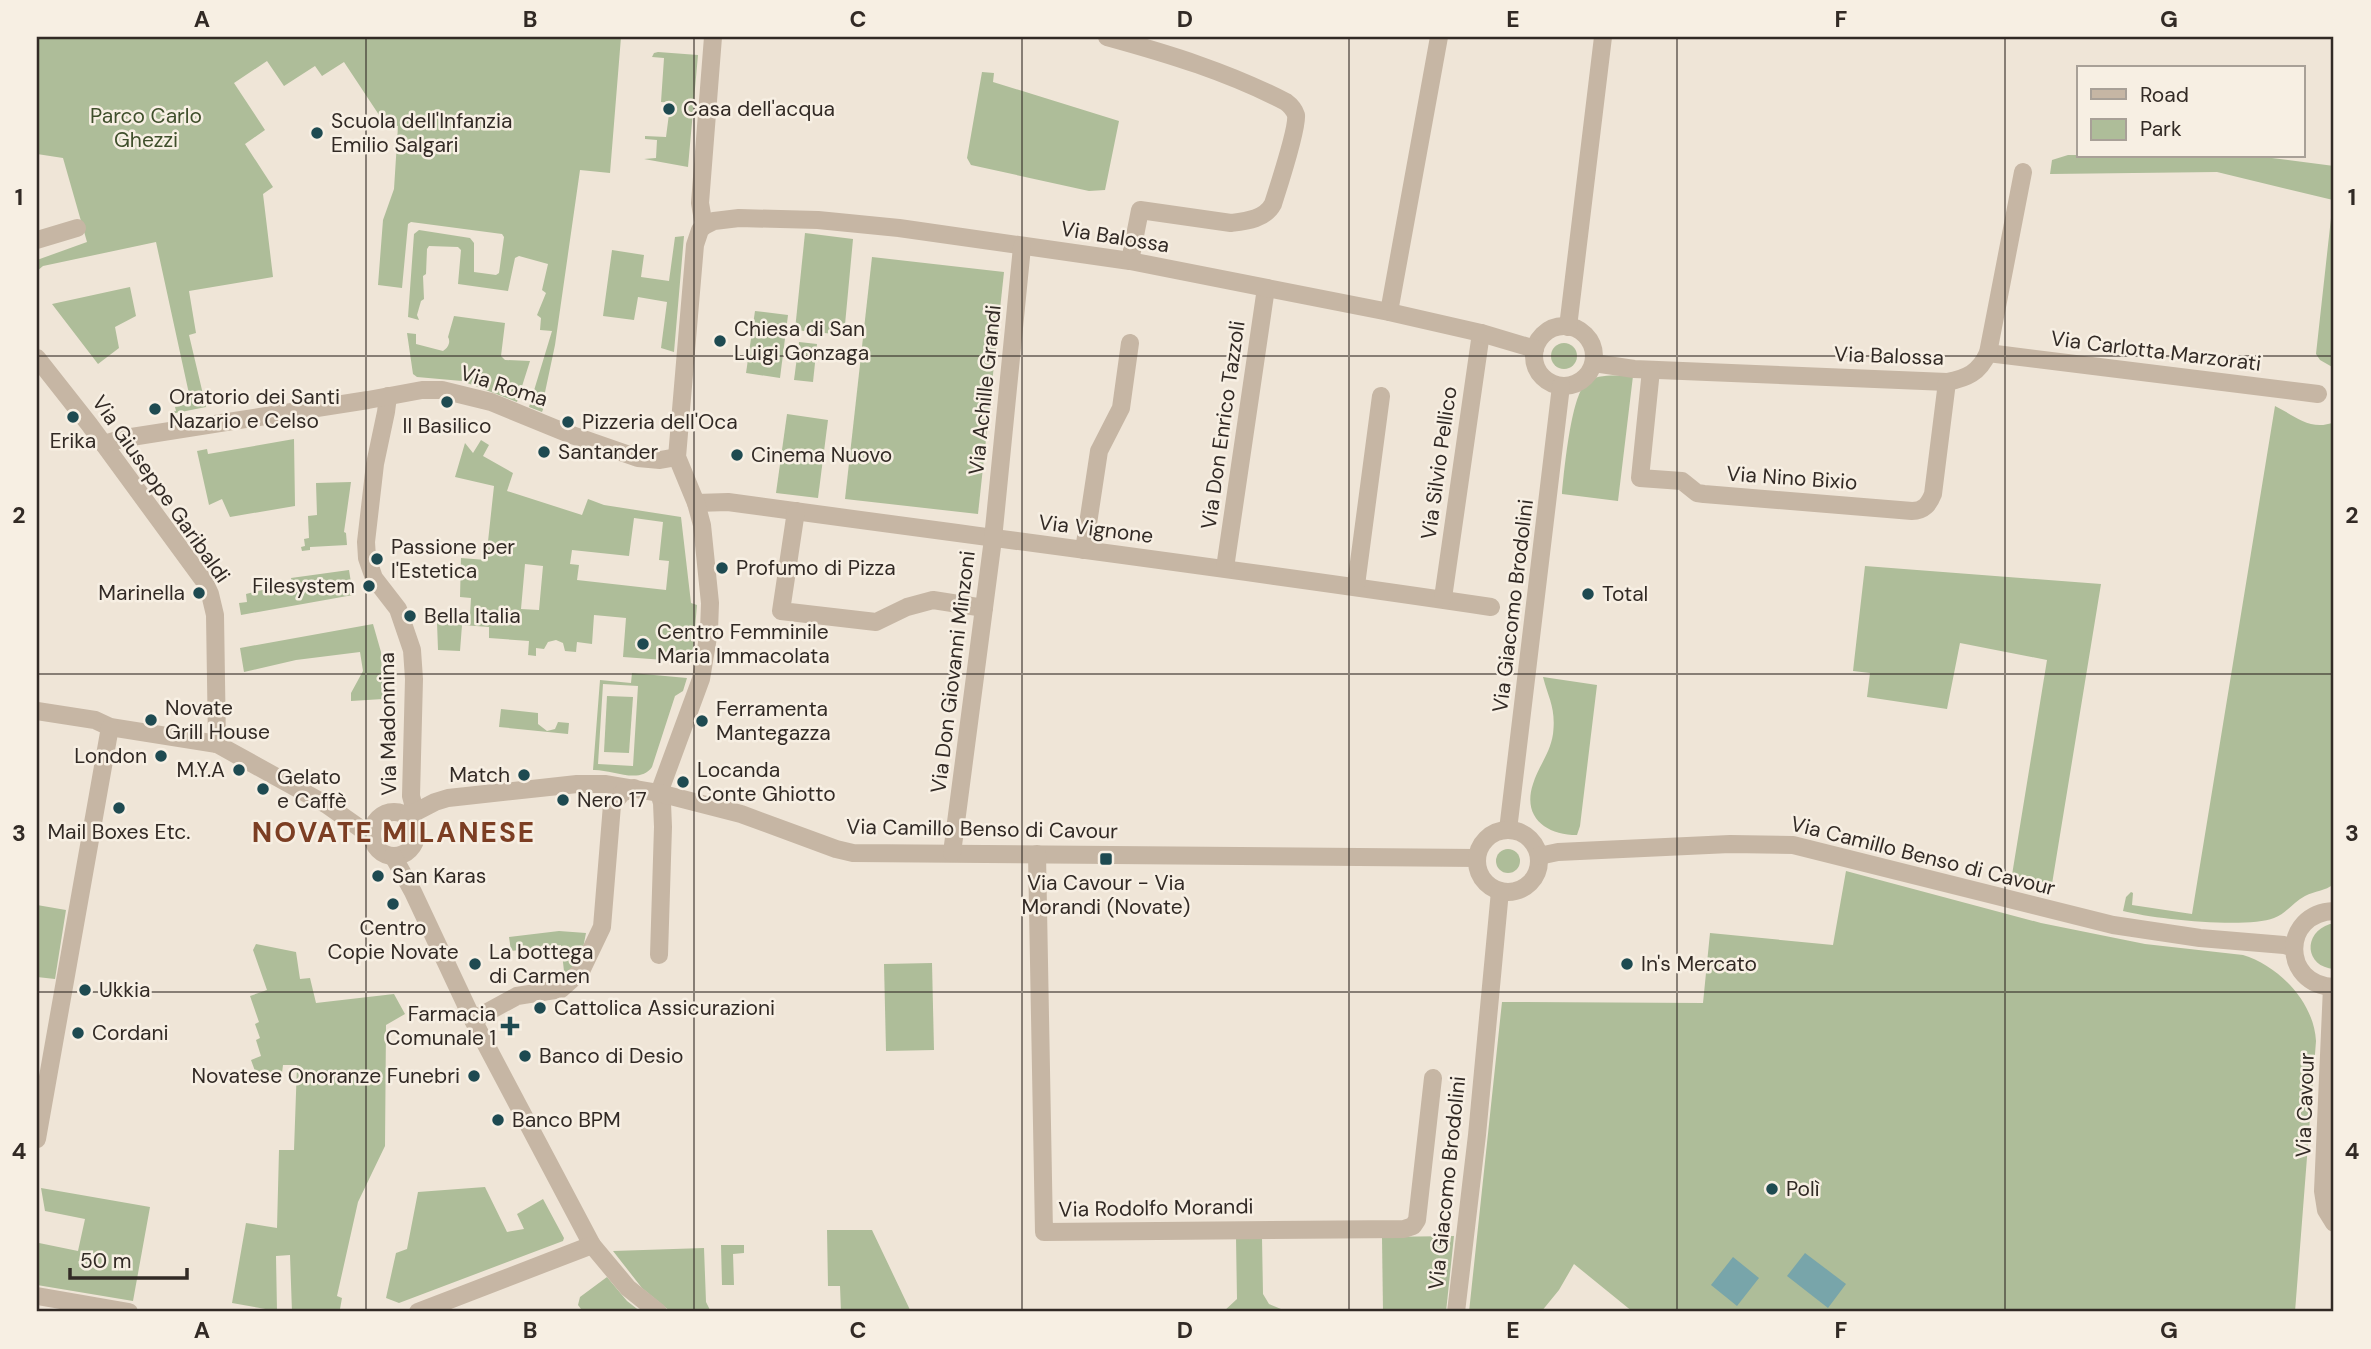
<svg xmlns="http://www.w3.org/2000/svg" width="2371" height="1349" viewBox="0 0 2371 1349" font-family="'DM Sans',sans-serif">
  <rect width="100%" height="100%" fill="#efe5d7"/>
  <g fill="#aebd99" fill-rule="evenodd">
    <polygon points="37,37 621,37 610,173 580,170 555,345 544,397 547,399 542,412 529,407 552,331 540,330 541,318 537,315 546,293 542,290 548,264 519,256 515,258 508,291 458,284 461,250 458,247 429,246 427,249 426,274 423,276 424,299 421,301 417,315 419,320 408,317 414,234 419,230 470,238 474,243 474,272 496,275 499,273 504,237 502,234 411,222 408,224 402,288 378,285 383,220 394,189 398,126 385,124 344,62 322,76 315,66 284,86 267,61 234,83 265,130 245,144 273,187 263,194 273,277 189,291 196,333 189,335 206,407 171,414 170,412 176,411 175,407 191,403 156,242 43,266 37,271 37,260 87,242 63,158 37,154"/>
    <polygon points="658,52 698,55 688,167 644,159 656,158 657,140 645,139 645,136 666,137 669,114 674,114 675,103 661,102 664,58 652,57 654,53"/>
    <polygon points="982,72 994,73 993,82 1119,121 1105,190 1089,191 971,165 967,158"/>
    <polygon points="2068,155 2256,156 2334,166 2334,368 2320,360 2316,354 2333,200 2217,172 2050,174 2052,160"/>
    <polygon points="805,233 853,239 844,335 795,330"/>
    <polygon points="684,236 674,352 661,348 667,302 638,297 634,320 603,316 612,250 644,255 641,277 669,281 675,237"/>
    <polygon points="872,257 1004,272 978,514 845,499"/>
    <polygon points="130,287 136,316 115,327 119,348 98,364 52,304"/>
    <polygon points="755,311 788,315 780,378 746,373"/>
    <path d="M454 316 505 323 501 356 505 360 530 361 517 402 462 381 417 377 413 374 407 333 416 334V344L443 351C448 348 451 342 448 337Z"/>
    <polygon points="799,342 817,344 813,382 794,380"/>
    <circle cx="1564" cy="356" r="13"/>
    <path d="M1633 376 1618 501 1562 494C1564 472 1571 396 1586 383 1597 373 1619 376 1633 376Z"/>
    <path d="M2275 406C2294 415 2311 432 2334 422V884C2325 891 2315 891 2305 896 2293 902 2286 914 2274 918 2246 929 2154 919 2123 911L2126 897 2131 892 2133 893 2132 905 2192 914Z"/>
    <polygon points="787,414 828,420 818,498 776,493"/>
    <polygon points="294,439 295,506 230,517 222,499 209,505 197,451 207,449 208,454"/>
    <path d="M481 440 489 445 483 456 513 473 507 491 582 515 588 499 604 505 681 517 691 603 697 605 692 662 623 657 626 618 594 615 592 644 577 642 576 652 565 651 563 643 556 640 548 642 544 649 536 648V656L528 655 529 641 489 638V627L462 625 460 651 438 650 437 622 470 615 471 598 460 597 461 558 486 560 494 486 455 477 465 443 473 453ZM634 518 663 522 659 560 669 561 666 590 577 580 579 565 570 564 572 550 629 556ZM525 564 543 566 539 610 521 609Z"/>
    <polygon points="351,482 344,532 346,533 347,545 310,547 310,550 302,551 301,547 305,546 304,539 309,538 308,516 317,515 316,483"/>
    <polygon points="1865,566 2101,584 2052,884 2012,875 2047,660 1960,643 1947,709 1867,697 1870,673 1853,671"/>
    <polygon points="349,570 353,595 241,615 239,603 247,602 246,594 292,583 291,578"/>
    <polygon points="373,624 381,652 383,699 351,701 351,693 363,671 360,652 296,660 244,672 240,648"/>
    <path d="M632 673 687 678 683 691 675 696 652 767C640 785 611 769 593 770L600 680 631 683ZM603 684 638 686 633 766 598 764Z"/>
    <path d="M1543 677 1597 685 1580 826 1577 835C1546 835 1522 817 1533 784 1538 767 1550 754 1553 734 1556 708 1549 700 1543 677Z"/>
    <polygon points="607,696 633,697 629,753 604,752"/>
    <polygon points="501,709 538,713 538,724 547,731 555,729 558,722 569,723 568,734 499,727"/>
    <circle cx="1508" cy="861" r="12"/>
    <path d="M1846 871 2041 923 2145 944 2243 955C2279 966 2314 1002 2316 1041L2295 1312H1633L1574 1264 1559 1290 1541 1312H1469L1502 1002 1703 1003 1710 933 1833 945Z"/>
    <polygon points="37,905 66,910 55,979 37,977"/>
    <path d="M2330 924H2334V969C2305 967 2302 933 2330 924Z"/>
    <path d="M559 931 586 933 583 948 576 951C579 964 569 971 559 979L557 980V973L564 971 561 945 511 951 509 937Z"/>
    <polygon points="256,944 296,952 300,979 310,978 316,1003 394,994 405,1014 386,1025 385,1146 358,1202 337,1296 342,1298 340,1309 355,1312 292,1312 290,1255 276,1256 277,1311 232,1303 246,1223 277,1228 279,1150 294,1150 297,1065 283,1065 282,1073 259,1082 251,1060 261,1056 256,1040 260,1038 255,1024 259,1022 250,996 267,990 253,950"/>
    <polygon points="932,963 934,1050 886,1051 884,964"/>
    <polygon points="485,1187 507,1232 524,1229 517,1214 543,1199 564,1238 563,1241 399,1303 386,1298 396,1253 407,1249 418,1192"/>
    <polygon points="41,1188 150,1207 133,1301 37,1285 37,1246 39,1243 78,1251 85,1219 45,1211"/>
    <polygon points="827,1230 872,1230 911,1312 841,1312 840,1286 828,1286"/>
    <polygon points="1454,1236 1446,1312 1383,1312 1382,1237"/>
    <polygon points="1236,1238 1262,1238 1263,1294 1269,1304 1281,1309 1281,1312 1223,1312 1237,1299"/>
    <polygon points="721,1245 744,1245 744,1253 733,1254 734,1285 722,1285"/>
    <polygon points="704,1248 706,1302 711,1312 671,1312 642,1288 613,1251"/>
    <polygon points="607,1277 627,1301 641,1312 593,1312 581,1309 578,1305 580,1297"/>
  </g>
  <g fill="#78a5aa">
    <polygon points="1805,1253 1846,1284 1828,1308 1787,1276"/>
    <polygon points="1733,1257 1759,1278 1737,1306 1711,1285"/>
  </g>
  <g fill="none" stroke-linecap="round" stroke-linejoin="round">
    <g stroke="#c6b6a4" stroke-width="18">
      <path d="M1107 37C1169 54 1228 72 1286 102 1290 105 1294 109 1296 115 1298 128 1278 188 1273 204 1265 219 1247 221 1231 223L1140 210 1130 261"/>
      <polyline points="704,226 700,203 713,37"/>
      <polyline points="37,240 77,228"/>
      <polyline points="1389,312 1439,37"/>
      <circle cx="1564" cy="356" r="30"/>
      <polyline points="1568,327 1603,37"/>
      <polyline points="1988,353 2318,394"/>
      <polyline points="37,358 89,424 204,581 210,594 215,615 217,744"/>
      <path d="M1594 363 1634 369 1947 382C1967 378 1979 373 1988 353L2023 172"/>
      <path d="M1651 370 1640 478 1682 481 1697 493 1704 494 1912 511C1924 511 1929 504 1933 494L1947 382"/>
      <polyline points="388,396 386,412 375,464 366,542 367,558 374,578 398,609 412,650 414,679 411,796 415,811"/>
      <polyline points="104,444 125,438 368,400 422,390 442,390 491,402 569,434 638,458 660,460 677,457"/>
      <path d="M696 503 728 502C983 537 1237 569 1491 607"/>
      <polyline points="796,511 781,611 876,622 907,607 933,600 984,608"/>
      <polyline points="1084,550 1099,451 1121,408 1130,343"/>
      <polyline points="1225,568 1266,288"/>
      <polyline points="1356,585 1381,396"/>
      <polyline points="1443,598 1481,333"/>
      <polyline points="37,711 95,720 110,727 217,744 327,805 371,836"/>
      <polyline points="659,793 701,679 709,631 710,603 702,525 696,503 677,457 695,245 700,230 704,226 714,221 739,218 818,220 899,228 1130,261 1389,312 1481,333 1535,349"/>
      <polyline points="659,793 662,803 663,827 659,955"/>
      <circle cx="394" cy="834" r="22"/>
      <polyline points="408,816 435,802 448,798 577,784 606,784 659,793 741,814 836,849 853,853 1477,858"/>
      <polyline points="1508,830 1561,386"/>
      <circle cx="1508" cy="861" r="31"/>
      <polyline points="952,853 993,539 1022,247"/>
      <polyline points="1037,854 1044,1232 1404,1229 1413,1226 1417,1220 1433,1078"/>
      <polyline points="393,856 413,892 473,1020 592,1245 628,1288 658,1312"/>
      <polyline points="1539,856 1558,852 1730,844 1793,845 2113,925 2200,938 2284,945 2294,948"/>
      <path d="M2334 911C2281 913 2281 985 2334 987"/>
      <polyline points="2332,987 2323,1191 2326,1210 2334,1223"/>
      <polyline points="473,1020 517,996 561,989 581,971 602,927 612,805 622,793 634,788"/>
      <polyline points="37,1139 110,727"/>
      <polyline points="37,1296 129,1312"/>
      <polyline points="418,1312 592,1245"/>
      <polyline points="1456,1312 1477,1135 1500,891"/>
    </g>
  </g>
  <path fill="none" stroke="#322a25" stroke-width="2" stroke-opacity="0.55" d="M366 37V1312M694 37V1312M1022 37V1312M1349 37V1312M1677 37V1312M2005 37V1312M37 356H2334M37 674H2334M37 992H2334"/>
  <g fill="#1e4a51" stroke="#f7efe3" stroke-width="2.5">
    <circle cx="669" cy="109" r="7"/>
    <circle cx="317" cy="133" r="7"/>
    <circle cx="720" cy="341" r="7"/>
    <circle cx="447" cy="402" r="7"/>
    <circle cx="155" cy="409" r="7"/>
    <circle cx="73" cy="417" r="7"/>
    <circle cx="568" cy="422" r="7"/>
    <circle cx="544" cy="452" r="7"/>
    <circle cx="737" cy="455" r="7"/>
    <circle cx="377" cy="559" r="7"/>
    <circle cx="722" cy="568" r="7"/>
    <circle cx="369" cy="586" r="7"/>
    <circle cx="199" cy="593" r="7"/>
    <circle cx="1588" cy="594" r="7"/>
    <circle cx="410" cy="616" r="7"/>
    <circle cx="643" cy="644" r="7"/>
    <circle cx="151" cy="720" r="7"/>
    <circle cx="702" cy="721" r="7"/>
    <circle cx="161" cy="756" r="7"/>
    <circle cx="239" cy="770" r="7"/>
    <circle cx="524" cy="775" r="7"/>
    <circle cx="683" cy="782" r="7"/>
    <circle cx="263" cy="789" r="7"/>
    <circle cx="563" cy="800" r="7"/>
    <circle cx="119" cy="808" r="7"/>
    <rect x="1099" y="852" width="14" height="14" rx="3.5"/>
    <circle cx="378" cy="876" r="7"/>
    <circle cx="393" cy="904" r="7"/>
    <circle cx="475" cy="964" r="7"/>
    <circle cx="1627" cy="964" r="7"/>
    <circle cx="85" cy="990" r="7"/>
    <circle cx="540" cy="1008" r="7"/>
    <path d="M506.5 1015.5h7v7h7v7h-7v7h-7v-7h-7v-7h7z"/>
    <circle cx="78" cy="1033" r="7"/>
    <circle cx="525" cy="1056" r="7"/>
    <circle cx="474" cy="1076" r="7"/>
    <circle cx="498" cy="1120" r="7"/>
    <circle cx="1772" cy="1189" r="7"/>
  </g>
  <g text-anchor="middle" stroke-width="5" stroke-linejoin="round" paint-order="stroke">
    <g font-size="21" fill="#322a25" stroke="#f7efe3" text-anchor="start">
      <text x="683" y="116">Casa dell'acqua</text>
      <text x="331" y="128">Scuola dell'Infanzia<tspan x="331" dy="24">Emilio Salgari</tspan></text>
      <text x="734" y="336">Chiesa di San<tspan x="734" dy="24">Luigi Gonzaga</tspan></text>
      <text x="169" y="404">Oratorio dei Santi<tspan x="169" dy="24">Nazario e Celso</tspan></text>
      <text x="582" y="429">Pizzeria dell'Oca</text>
      <text x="447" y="433" text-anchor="middle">Il Basilico</text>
      <text x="73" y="448" text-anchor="middle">Erika</text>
      <text x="558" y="459">Santander</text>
      <text x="751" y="462">Cinema Nuovo</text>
      <text x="391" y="554">Passione per<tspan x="391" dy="24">l'Estetica</tspan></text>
      <text x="736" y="575">Profumo di Pizza</text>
      <text x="355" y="593" text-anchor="end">Filesystem</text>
      <text x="185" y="600" text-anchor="end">Marinella</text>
      <text x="1602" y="601">Total</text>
      <text x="424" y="623">Bella Italia</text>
      <text x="657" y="639">Centro Femminile<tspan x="657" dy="24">Maria Immacolata</tspan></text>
      <text x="165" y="715">Novate<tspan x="165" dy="24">Grill House</tspan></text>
      <text x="716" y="716">Ferramenta<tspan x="716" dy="24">Mantegazza</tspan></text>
      <text x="147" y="763" text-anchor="end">London</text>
      <text x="225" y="777" text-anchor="end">M.Y.A</text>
      <text x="697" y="777">Locanda<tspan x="697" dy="24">Conte Ghiotto</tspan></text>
      <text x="510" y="782" text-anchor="end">Match</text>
      <text x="277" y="784">Gelato<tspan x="277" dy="24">e Caffè</tspan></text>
      <text x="577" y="807">Nero 17</text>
      <text x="119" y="839" text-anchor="middle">Mail Boxes Etc.</text>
      <text x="392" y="883">San Karas</text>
      <text x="1106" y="890" text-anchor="middle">Via Cavour - Via<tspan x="1106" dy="24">Morandi (Novate)</tspan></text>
      <text x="393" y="935" text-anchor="middle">Centro<tspan x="393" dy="24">Copie Novate</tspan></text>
      <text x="489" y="959">La bottega<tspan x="489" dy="24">di Carmen</tspan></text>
      <text x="1641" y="971">In's Mercato</text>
      <text x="99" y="997">Ukkia</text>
      <text x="554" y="1015">Cattolica Assicurazioni</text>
      <text x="496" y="1021" text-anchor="end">Farmacia<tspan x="496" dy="24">Comunale 1</tspan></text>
      <text x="92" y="1040">Cordani</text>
      <text x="539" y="1063">Banco di Desio</text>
      <text x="460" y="1083" text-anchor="end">Novatese Onoranze Funebri</text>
      <text x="512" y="1127">Banco BPM</text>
      <text x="1786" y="1196">Polì</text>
    </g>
    <g font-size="21" fill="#3f4f2b" stroke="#f7efe3">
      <text x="146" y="123">Parco Carlo<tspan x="146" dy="24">Ghezzi</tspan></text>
    </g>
    <g font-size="21" fill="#322a25" stroke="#f7efe3">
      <text transform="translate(1115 237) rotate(9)" y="7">Via Balossa</text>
      <text transform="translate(2156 351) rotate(7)" y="7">Via Carlotta Marzorati</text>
      <text transform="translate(1889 356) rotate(2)" y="7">Via Balossa</text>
      <text transform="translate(504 386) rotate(18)" y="7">Via Roma</text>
      <text transform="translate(985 390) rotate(-84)" y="7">Via Achille Grandi</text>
      <text transform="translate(1223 425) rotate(-82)" y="7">Via Don Enrico Tazzoli</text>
      <text transform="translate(1439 463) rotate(-82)" y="7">Via Silvio Pellico</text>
      <text transform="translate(1792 478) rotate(4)" y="7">Via Nino Bixio</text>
      <text transform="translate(161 489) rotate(55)" y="7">Via Giuseppe Garibaldi</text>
      <text transform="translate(1096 529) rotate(7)" y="7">Via Vignone</text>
      <text transform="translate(1513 606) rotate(-83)" y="7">Via Giacomo Brodolini</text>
      <text transform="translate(953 672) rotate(-83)" y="7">Via Don Giovanni Minzoni</text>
      <text transform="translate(388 724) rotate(-91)" y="7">Via Madonnina</text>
      <text transform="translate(982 829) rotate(1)" y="7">Via Camillo Benso di Cavour</text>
      <text transform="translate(1923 856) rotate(14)" y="7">Via Camillo Benso di Cavour</text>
      <text transform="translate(2305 1105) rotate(-88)" y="7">Via Cavour</text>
      <text transform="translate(1447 1183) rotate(-84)" y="7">Via Giacomo Brodolini</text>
      <text transform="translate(1156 1208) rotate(-1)" y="7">Via Rodolfo Morandi</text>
    </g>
    <g font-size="28" font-weight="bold" letter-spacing="2" fill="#7c3e23" stroke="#f7efe3">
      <text x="394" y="842">NOVATE MILANESE</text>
    </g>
  </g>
  <rect width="2371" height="1349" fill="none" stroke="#f7efe3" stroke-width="77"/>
  <rect x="2077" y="66" width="228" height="91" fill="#f7efe3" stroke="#a8a097" stroke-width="2"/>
  <rect x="2091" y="89" width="35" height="10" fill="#c6b6a4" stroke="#a8a097" stroke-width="2"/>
  <text x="2140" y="102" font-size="21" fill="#322a25">Road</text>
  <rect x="2091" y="119" width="35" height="21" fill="#aebd99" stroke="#a8a097" stroke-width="2"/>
  <text x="2140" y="136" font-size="21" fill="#322a25">Park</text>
  <path d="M70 1268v10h117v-10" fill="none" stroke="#322a25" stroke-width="3.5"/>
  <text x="80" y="1268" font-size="21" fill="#322a25" stroke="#f7efe3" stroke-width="5" paint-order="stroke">50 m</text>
  <rect x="38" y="38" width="2294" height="1272" fill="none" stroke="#322a25" stroke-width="2.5"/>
  <g font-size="23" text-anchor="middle" font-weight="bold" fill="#322a25">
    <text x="202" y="27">A</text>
    <text x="530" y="27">B</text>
    <text x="858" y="27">C</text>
    <text x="1185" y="27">D</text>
    <text x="1513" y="27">E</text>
    <text x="1841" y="27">F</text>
    <text x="2169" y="27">G</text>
    <text x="19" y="205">1</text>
    <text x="2352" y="205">1</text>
    <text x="19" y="523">2</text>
    <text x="2352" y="523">2</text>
    <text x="19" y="841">3</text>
    <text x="2352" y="841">3</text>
    <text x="19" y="1159">4</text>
    <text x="2352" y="1159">4</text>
    <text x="202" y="1338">A</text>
    <text x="530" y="1338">B</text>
    <text x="858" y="1338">C</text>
    <text x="1185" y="1338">D</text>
    <text x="1513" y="1338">E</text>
    <text x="1841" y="1338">F</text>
    <text x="2169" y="1338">G</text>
  </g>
</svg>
